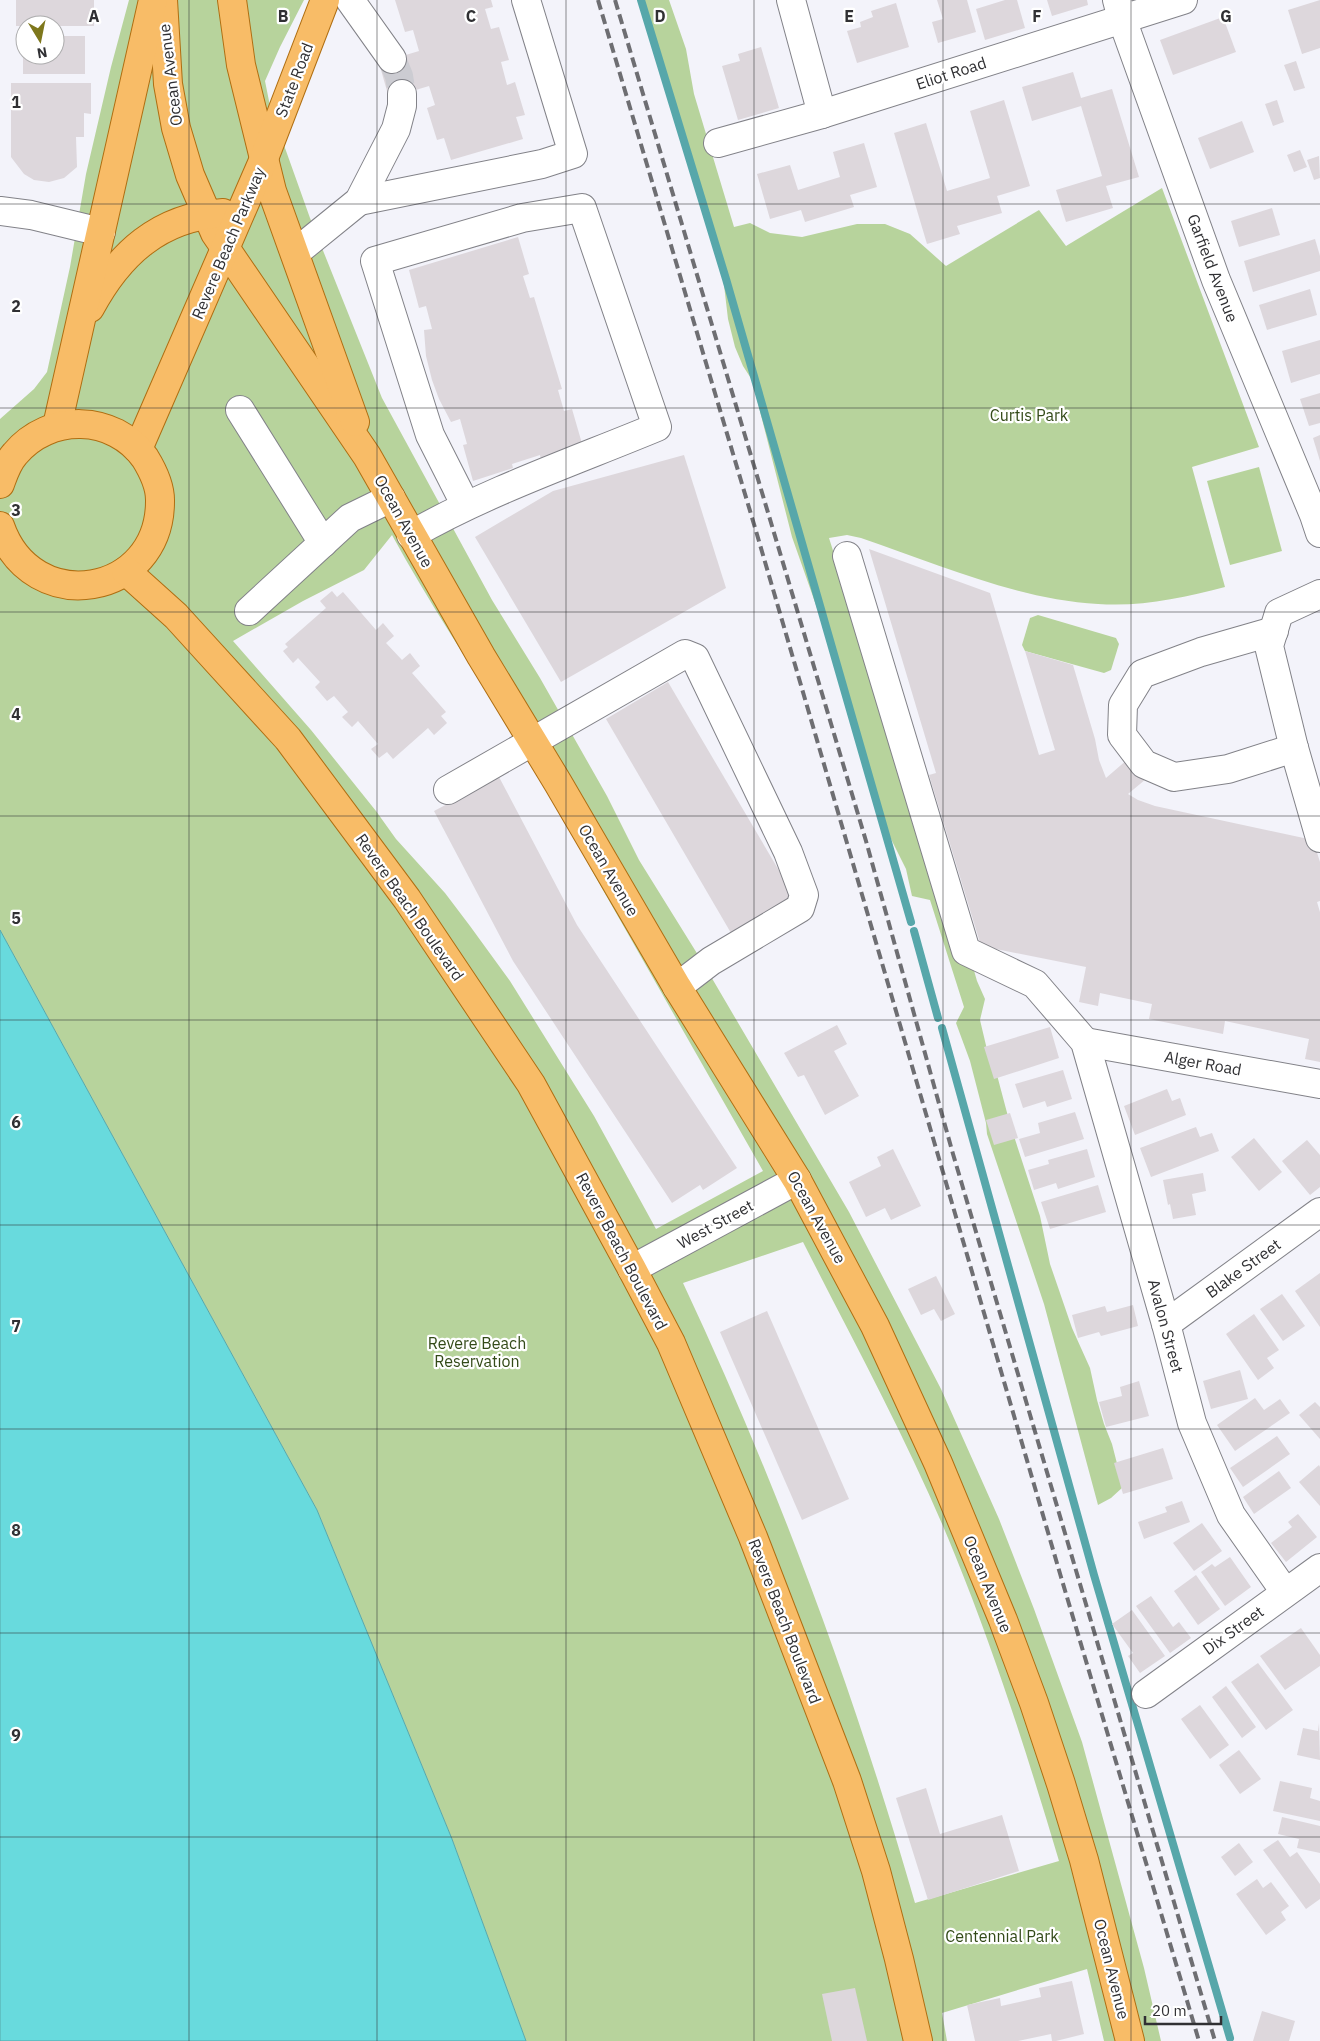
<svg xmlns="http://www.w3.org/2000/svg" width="1320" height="2041" viewBox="0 0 1320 2041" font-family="'IBM Plex Sans',sans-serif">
  <rect width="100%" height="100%" fill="#f3f3fa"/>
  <g fill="#b7d39c" fill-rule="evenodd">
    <path d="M129 0H304L280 47 265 81 270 106 310 218 382 398 492 600 540 678 607 796 639 860 703 963 849 1212 941 1389 999 1519 1034 1609 1082 1742 1144 1968 1161 2041H1104L1087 1969 942 2013 947 2041H526L452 1839 317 1510 0 930V419L34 389 47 372 70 267 86 174 111 67ZM392 535C454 649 533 752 591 869L763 1171 656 1229 594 1116 510 981 470 926 445 893 396 839 376 811 311 730 233 641 303 601 364 570ZM803 1242C855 1345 912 1448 955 1555 996 1656 1028 1757 1059 1861L915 1903C854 1691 777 1483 683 1283Z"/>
    <path d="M642 0H669L686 49 694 94 734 227 750 223 770 233 802 237 857 224H885L910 234 946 266 1039 210 1066 246 1162 188 1259 447 1192 467 1225 587C1183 598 1141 607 1098 604 1016 599 938 564 861 538L847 535 829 538 855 620 888 742 900 762 971 960 977 981 985 999 980 1020 989 1058 997 1075 1010 1124 1040 1216 1050 1264 1072 1328 1090 1368 1097 1400 1104 1424 1112 1444 1123 1487 1111 1498 1098 1505 1044 1304 987 1134 986 1123 970 1061 956 1023 964 1007 930 900 912 896 906 869 881 819 836 662 792 537 752 380 743 366 735 347 728 319 724 285 704 202 698 187 680 123 669 97Z"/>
    <polygon points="1259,467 1282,551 1230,565 1207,481"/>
    <polygon points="1038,615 1116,638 1119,644 1111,670 1104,673 1025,651 1022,645 1030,618"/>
  </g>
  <polygon fill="#68dadd" stroke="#57a7aa" points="0,930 317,1510 452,1839 526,2041 0,2041"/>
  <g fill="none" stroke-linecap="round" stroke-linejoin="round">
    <g stroke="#57a7aa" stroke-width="8">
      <polyline points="641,0 726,279 911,922"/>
      <polyline points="914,931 938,1018"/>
      <polyline points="942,1028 1094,1575 1230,2038"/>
    </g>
  </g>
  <g fill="#ddd7dc">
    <rect x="16" y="0" width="78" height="26"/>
    <polygon points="395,0 491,0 493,7 485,9 491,29 499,27 509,60 501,62 507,85 515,82 525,115 516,117 523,139 451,160 444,138 437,140 427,108 435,105 429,86 389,98 379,63 419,51 413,30 405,32"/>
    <polygon points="937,0 967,0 976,32 938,43 932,22 943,19"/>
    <polygon points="1005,0 1017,0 1025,28 985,40 976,9"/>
    <polygon points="1047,0 1087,0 1088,5 1052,16"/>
    <polygon points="1320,0 1320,48 1302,54 1288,10"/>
    <polygon points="896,3 909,47 857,63 847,31 861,27 860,22 873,17 871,11"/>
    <polygon points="1223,17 1236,52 1173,75 1160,40"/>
    <polygon points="23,36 25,36 25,55 55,55 55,36 85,36 85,74 23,74"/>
    <polygon points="761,47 779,108 738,120 722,66 740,61 738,54"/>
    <polygon points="1296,61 1305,88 1294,91 1284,65"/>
    <polygon points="1073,72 1081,98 1112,89 1139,177 1106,186 1113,208 1066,222 1056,190 1102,176 1081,106 1032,121 1022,87"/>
    <polygon points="11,83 91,83 91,114 84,113 84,137 76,137 77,167 64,178 49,182 34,180 24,174 14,161 11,157"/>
    <polygon points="1004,100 1030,186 997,196 1002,213 957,226 960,234 927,244 894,133 926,123 947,191 990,178 970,111"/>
    <polygon points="1277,100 1284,122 1273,126 1265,104"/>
    <polygon points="1242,121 1254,152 1210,169 1198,138"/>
    <polygon points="864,143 877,187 850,195 854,207 805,222 801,210 770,219 757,174 790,165 798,190 840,177 833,152"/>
    <polygon points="1300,150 1307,167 1294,172 1287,155"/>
    <polygon points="1319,156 1320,178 1314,180 1307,160"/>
    <polygon points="1272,208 1280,235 1239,247 1231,221"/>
    <polygon points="518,237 529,274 523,276 530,298 534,297 562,389 558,390 564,411 572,409 583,447 541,460 540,455 512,464 513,468 473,481 463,445 467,444 460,419 451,422 439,399 432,380 426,356 424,330 432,329 426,306 419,308 409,270"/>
    <polygon points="1315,239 1320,256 1320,271 1253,292 1244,261"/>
    <polygon points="1310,289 1317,315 1267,330 1259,305"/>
    <polygon points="1320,340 1320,374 1291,383 1282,351"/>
    <polygon points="1320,393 1320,423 1309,426 1300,399"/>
    <polygon points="1320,435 1320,461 1313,438"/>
    <polygon points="684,455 726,588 561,682 475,537 553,491"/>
    <polygon points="869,549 990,593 1039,755 1055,750 1025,651 1073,665 1095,739 1099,760 1106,778 1128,759 1146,779 1128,794 1138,800 1155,806 1313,840 1320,862 1320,901 1317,902 1320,912 1320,1062 1305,1059 1309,1039 1225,1021 1223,1034 1149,1019 1152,1004 1100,993 1098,1006 1079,1002 1086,967 981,946 929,775 936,773"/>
    <polygon points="332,591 337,597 343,592 376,630 383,623 394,636 386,643 402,660 410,653 420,666 412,673 446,712 441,716 447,723 434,735 428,728 393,759 387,752 379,758 371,749 378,744 358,721 352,727 342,717 348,712 334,696 327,701 315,687 320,682 298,658 293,663 283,651 288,647 285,644 326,608 320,601"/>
    <polygon points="668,682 794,896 731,933 606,719"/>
    <polygon points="499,777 577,925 737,1168 703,1190 700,1185 672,1203 513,961 434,811"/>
    <polygon points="837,1025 847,1044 834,1051 859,1096 825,1115 804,1075 798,1077 784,1053"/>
    <polygon points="1050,1027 1059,1058 994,1079 984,1047"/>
    <polygon points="1063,1070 1072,1099 1047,1107 1045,1101 1023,1108 1015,1084"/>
    <polygon points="1167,1089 1172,1101 1180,1098 1186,1115 1135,1135 1124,1106"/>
    <polygon points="1075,1112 1084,1139 1025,1157 1019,1139 1040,1133 1038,1123"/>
    <polygon points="1010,1113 1018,1138 994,1145 986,1120"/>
    <polygon points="1196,1127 1200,1137 1212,1133 1219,1151 1151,1177 1140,1148"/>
    <polygon points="1254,1138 1282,1172 1259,1191 1231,1157"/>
    <polygon points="1307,1140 1320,1155 1320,1187 1310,1195 1282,1161"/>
    <polygon points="893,1149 921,1206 891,1220 885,1208 866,1217 849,1182 881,1166 877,1157"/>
    <polygon points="1087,1149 1095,1177 1058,1189 1056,1183 1034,1190 1028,1170 1049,1164 1048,1160"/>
    <polygon points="1203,1173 1206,1191 1192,1194 1196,1215 1173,1219 1170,1204 1168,1205 1163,1180"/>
    <polygon points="1098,1185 1106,1212 1050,1229 1041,1202"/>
    <polygon points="1320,1273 1320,1327 1295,1291"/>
    <polygon points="936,1276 955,1314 941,1321 934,1309 921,1315 908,1289"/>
    <polygon points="1282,1294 1305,1326 1283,1341 1260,1309"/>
    <polygon points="1133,1305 1138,1326 1101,1336 1099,1332 1078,1338 1072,1315 1105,1306 1107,1312"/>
    <polygon points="767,1311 849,1499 802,1520 720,1332"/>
    <polygon points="1254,1314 1279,1350 1267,1358 1274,1368 1258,1380 1226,1334"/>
    <polygon points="1240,1370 1248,1399 1211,1409 1203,1381"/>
    <polygon points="1139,1381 1149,1416 1106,1427 1099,1402 1122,1396 1120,1387"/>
    <polygon points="1255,1398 1264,1410 1280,1399 1290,1413 1235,1451 1217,1425"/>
    <polygon points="1315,1402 1320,1407 1320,1439 1299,1415"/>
    <polygon points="1277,1436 1290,1454 1243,1487 1230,1468"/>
    <polygon points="1163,1448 1173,1479 1123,1494 1114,1463"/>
    <polygon points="1319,1465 1320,1467 1320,1506 1299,1482"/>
    <polygon points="1279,1471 1291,1488 1254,1514 1243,1497"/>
    <polygon points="1182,1501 1190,1522 1144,1539 1138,1522 1167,1512 1165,1507"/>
    <polygon points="1298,1514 1317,1537 1286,1562 1271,1543 1292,1527 1288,1522"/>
    <polygon points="1202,1523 1222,1551 1194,1571 1173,1543"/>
    <polygon points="1230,1557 1251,1587 1225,1606 1201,1572 1212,1564 1215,1567"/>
    <polygon points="1196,1575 1220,1609 1198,1625 1174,1591"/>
    <polygon points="1151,1596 1173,1627 1179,1622 1191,1638 1170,1653 1136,1606"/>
    <polygon points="1132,1610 1165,1656 1140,1673 1128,1656 1133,1653 1112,1624"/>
    <polygon points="1301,1628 1320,1655 1320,1666 1285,1690 1260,1656"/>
    <polygon points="1258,1663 1293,1710 1266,1730 1231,1682"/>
    <polygon points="1226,1686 1256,1727 1242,1738 1212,1697"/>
    <polygon points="1200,1705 1229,1745 1210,1759 1181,1719"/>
    <polygon points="1319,1723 1320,1760 1297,1755 1303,1728 1318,1731"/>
    <polygon points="1239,1750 1261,1779 1240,1794 1219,1765"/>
    <polygon points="1280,1781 1312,1788 1310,1798 1320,1801 1320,1821 1273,1811"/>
    <polygon points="926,1788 940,1834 1002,1815 1019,1871 928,1900 896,1798"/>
    <polygon points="1282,1817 1320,1826 1320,1853 1297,1848 1299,1839 1278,1834"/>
    <polygon points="1278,1840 1290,1857 1297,1852 1320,1884 1320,1899 1306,1909 1263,1850"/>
    <polygon points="1239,1843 1253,1862 1235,1876 1221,1857"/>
    <polygon points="1257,1879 1263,1888 1271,1882 1289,1906 1281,1912 1286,1920 1266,1935 1236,1894"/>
    <polygon points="1072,1981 1084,2034 1056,2041 1052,2041 1051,2034 1018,2041 975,2041 967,2005 1000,1998 1001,2006 1041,1997 1039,1988"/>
    <polygon points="855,1988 867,2041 832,2041 822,1994"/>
    <polygon points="1262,2011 1295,2021 1289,2041 1253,2041"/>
  </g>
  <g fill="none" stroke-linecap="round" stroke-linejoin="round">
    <polyline stroke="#ccccd2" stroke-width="28" stroke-dasharray="28 14" stroke-linecap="butt" points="392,59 399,76 402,94"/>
    <defs>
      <g id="minor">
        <polyline points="350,0 392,59"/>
        <polyline points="791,0 822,114"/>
        <polyline points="1117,0 1122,19 1216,280 1314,515 1320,533"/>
        <polyline points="718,143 822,114 1183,0"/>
        <polyline points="359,201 542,164 573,154 526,0"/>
        <polyline points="0,211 31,215 101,232"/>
        <polyline points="295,253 359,201 396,129 402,106 402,94"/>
        <polyline points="240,410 323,543"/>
        <path d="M411 535C488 491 575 461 657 427L582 208 522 218 375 261 430 435 466 506"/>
        <polyline points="847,556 966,951 1035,984 1085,1042 1166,1324 1192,1423 1231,1515 1285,1592"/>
        <polyline points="1320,594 1279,613 1269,646 1294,748 1320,838"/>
        <polyline points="249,611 350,518 391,498"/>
        <polyline points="1274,631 1201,652 1142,674 1123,705 1122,735 1144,764 1174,777 1228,769 1294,748"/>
        <polyline points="448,790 685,654 695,658 788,852 804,895 800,908 711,961 677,987"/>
        <polyline points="1085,1042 1320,1084"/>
        <polyline points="632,1269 797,1180"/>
        <polyline points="1166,1324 1320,1212"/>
        <polyline points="1146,1694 1320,1568"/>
      </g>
      <g id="major">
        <polyline points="163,0 168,84 176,128 190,175 215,233 367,456 481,656 558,783 677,987 797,1180 875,1326 938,1463 1003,1620 1034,1703 1061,1784 1084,1860 1130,2041"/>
        <polyline points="232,0 241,65 272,191 355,422"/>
        <path d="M90 308C119 254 159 217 223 213"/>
        <polyline points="57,426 153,0"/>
        <polyline points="138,449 263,161 325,0"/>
        <path d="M0 484C4 473 7 463 15 454 49 413 114 414 145 458 153 471 160 485 160 500 161 597 32 619 0 526"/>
        <polyline points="126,571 176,616 288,739 407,899 531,1084 632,1269 671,1343 753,1537 847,1781 876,1871 899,1959 918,2041"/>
      </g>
    </defs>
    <use href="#minor" stroke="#828288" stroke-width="30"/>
    <use href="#major" stroke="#af6e12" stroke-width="30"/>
    <use href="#minor" stroke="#fff" stroke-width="28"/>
    <use href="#major" stroke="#f8bc67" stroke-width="28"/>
    <g stroke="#6e6e72" stroke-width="4" stroke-dasharray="10 5" stroke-linecap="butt">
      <polyline points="598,0 756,531 1061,1577 1199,2041"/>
      <polyline points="615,0 866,841 953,1154 1215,2041"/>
    </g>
  </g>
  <path fill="none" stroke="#303033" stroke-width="1" stroke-opacity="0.55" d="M189 0V2041M377 0V2041M566 0V2041M754 0V2041M943 0V2041M1131 0V2041M0 204H1320M0 408H1320M0 612H1320M0 816H1320M0 1020H1320M0 1225H1320M0 1429H1320M0 1633H1320M0 1837H1320"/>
  <g text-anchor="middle" stroke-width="4.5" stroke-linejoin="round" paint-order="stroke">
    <g font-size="16" fill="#303033" stroke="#fff">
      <text transform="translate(951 73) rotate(-18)" y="6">Eliot Road</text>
      <text transform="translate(170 75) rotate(-97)" y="6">Ocean Avenue</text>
      <text transform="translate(294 80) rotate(-69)" y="6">State Road</text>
      <text transform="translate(228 243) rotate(-67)" y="6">Revere Beach Parkway</text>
      <text transform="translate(1213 268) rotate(69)" y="6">Garfield Avenue</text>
      <text transform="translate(404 521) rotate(61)" y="6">Ocean Avenue</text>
      <text transform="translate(609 870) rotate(60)" y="6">Ocean Avenue</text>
      <text transform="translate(410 907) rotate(55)" y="6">Revere Beach Boulevard</text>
      <text transform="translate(1203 1063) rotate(10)" y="6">Alger Road</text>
      <text transform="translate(817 1217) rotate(61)" y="6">Ocean Avenue</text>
      <text transform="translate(715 1224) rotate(-29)" y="6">West Street</text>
      <text transform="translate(622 1251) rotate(62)" y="6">Revere Beach Boulevard</text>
      <text transform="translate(1243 1268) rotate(-36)" y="6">Blake Street</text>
      <text transform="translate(1166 1326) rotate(75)" y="6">Avalon Street</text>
      <text transform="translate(988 1584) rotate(68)" y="6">Ocean Avenue</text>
      <text transform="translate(785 1621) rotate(69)" y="6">Revere Beach Boulevard</text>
      <text transform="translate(1233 1630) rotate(-36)" y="6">Dix Street</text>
      <text transform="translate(1112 1969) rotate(76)" y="6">Ocean Avenue</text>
    </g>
    <g font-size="16" fill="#334a18" stroke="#fff">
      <text x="1029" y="421">Curtis Park</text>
      <text x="477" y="1349">Revere Beach<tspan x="477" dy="18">Reservation</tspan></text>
      <text x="1002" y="1942">Centennial Park</text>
    </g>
  </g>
  <g font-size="16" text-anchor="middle" font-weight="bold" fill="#303033" stroke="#fff" stroke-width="4.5" stroke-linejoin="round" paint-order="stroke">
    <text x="94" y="22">A</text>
    <text x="283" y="22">B</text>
    <text x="471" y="22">C</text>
    <text x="660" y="22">D</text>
    <text x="849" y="22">E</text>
    <text x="1037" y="22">F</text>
    <text x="1226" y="22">G</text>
    <text x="16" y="108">1</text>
    <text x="16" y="312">2</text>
    <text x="16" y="516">3</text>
    <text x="16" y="720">4</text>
    <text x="16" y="924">5</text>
    <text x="16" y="1128">6</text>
    <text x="16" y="1332">7</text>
    <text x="16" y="1536">8</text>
    <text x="16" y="1741">9</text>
  </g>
  <g transform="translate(40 40) rotate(170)"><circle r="24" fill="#ffffff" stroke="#acacad"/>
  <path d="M0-4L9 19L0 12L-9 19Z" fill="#7e771c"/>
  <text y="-8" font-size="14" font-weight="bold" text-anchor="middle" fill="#303033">N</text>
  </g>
  <path d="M1145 2016v8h76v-8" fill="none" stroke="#303033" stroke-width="2.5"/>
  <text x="1152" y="2016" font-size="15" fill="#303033" stroke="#ffffff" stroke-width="4" paint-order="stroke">20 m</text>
</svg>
